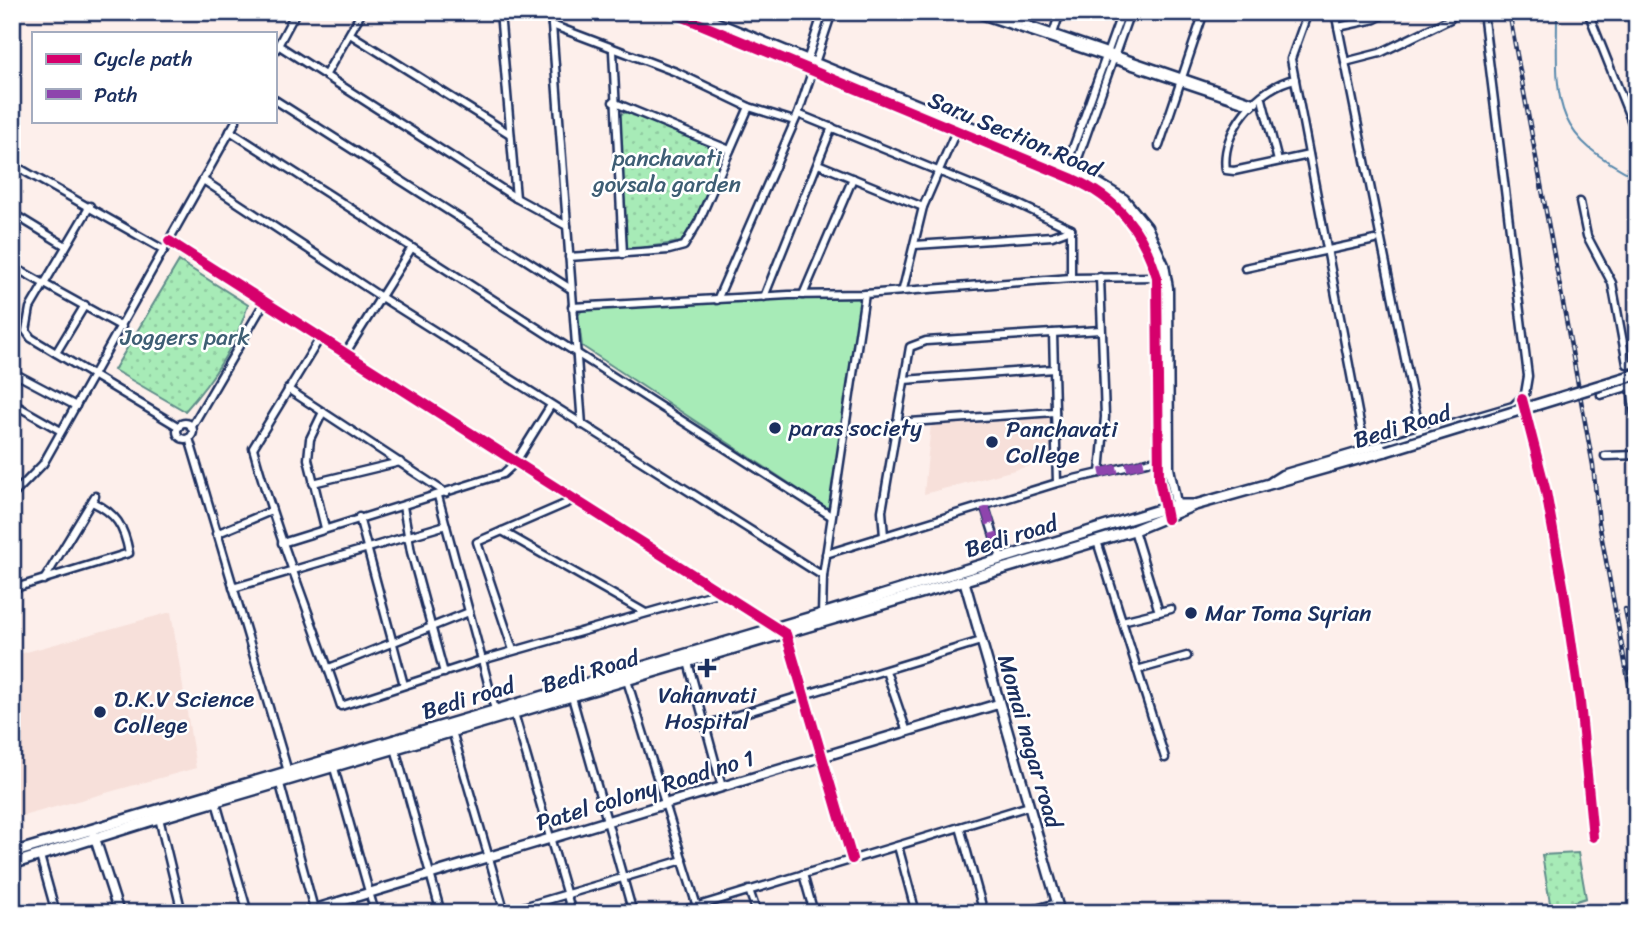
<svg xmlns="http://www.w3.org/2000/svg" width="1649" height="925" viewBox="0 0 1649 925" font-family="Sriracha,sans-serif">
  <defs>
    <pattern id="grass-dots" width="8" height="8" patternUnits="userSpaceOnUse" patternTransform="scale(1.75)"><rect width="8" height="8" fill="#a7ebb7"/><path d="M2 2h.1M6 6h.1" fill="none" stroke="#8fcaa0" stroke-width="1.8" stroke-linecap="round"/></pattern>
  </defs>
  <rect width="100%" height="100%" fill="#fdefeb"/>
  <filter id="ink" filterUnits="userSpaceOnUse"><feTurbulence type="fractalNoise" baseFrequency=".0143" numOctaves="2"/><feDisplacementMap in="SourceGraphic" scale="14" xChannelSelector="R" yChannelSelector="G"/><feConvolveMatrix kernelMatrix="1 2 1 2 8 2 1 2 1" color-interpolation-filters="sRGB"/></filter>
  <g filter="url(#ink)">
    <g fill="#f7e0da">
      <polygon points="1055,413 1053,460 924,494 931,424"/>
      <polygon points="171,612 196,768 12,819 12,656"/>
    </g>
    <g fill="url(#grass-dots)" stroke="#618d8a" stroke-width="2">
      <polygon points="633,111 662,118 725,151 695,220 681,242 626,250 620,114"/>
      <path d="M179 261 248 305C236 344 212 381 185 411L114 370Z"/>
      <polygon points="1578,853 1586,898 1551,909 1542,855"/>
    </g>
    <polygon fill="#a7ebb7" stroke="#618d8a" stroke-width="2" points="809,291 862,297 831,511 582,346 578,315 584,308 769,297"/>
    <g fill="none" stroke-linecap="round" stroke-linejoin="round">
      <path stroke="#5889ad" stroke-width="2" d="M1553 12 1557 19C1556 106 1553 136 1637 178"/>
      <defs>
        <g id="minor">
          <polyline points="500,12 516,198"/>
          <polyline points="551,12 582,425"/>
          <polyline points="972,12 1252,106"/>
          <polyline points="990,12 1256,103"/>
          <polyline points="1308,12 1291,59 1365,449"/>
          <polyline points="1335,12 1420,433"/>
          <polyline points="1588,12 1637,135"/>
          <polyline points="552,25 676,72 749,107 794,121"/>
          <polyline points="1338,27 1375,19 1388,12"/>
          <polyline points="350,34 510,134"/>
          <polyline points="1052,37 1060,12"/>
          <polyline points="278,45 516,198 567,226"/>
          <polyline points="275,51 296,12"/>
          <polyline points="613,51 623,254"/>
          <polyline points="807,61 823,12"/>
          <polyline points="1345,62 1380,53 1450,19 1455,12"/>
          <polyline points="326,74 362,12"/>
          <path d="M1295 79C1259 86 1220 131 1226 170L1234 171 1309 155"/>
          <polyline points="1262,99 1278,161"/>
          <polyline points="275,100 571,289"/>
          <polyline points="613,102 730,150"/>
          <polyline points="798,114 1014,202 1071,229"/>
          <polyline points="230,131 831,516"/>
          <polyline points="1159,146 1204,12"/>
          <polyline points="12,164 164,250"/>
          <polyline points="818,164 923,207"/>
          <polyline points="1065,170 1122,12"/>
          <polyline points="1071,178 1130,12"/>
          <polyline points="203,180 381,297 823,576"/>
          <polyline points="1580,202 1587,236 1612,283 1627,364 1637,365"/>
          <polyline points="90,206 30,308 26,331 31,338 179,427"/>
          <polyline points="12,213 66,246"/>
          <polyline points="169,241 786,634 852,859"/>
          <polyline points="915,245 1052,236 1071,229"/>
          <polyline points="569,257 669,250 684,246 699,221 749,107"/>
          <polyline points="12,266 122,327"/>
          <polyline points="1245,268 1375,240"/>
          <polyline points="1071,278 1071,229"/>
          <polyline points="903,289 923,207 956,131"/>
          <polyline points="803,295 853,178"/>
          <polyline points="764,297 832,127"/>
          <polyline points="717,300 798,114 832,12"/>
          <polyline points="572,307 789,295 865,294 1071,278 1157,277"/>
          <polyline points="1053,333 1057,483"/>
          <path d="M320 338 253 448C277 535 312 619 341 706L482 660 495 710"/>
          <polyline points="56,353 85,305"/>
          <polyline points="345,354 411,249"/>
          <polyline points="12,372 76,406"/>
          <polyline points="904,380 1054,369"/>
          <polyline points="1631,386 1637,432"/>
          <polyline points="288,389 446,493"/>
          <polyline points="1601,395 1637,384"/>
          <polyline points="12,403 61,431"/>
          <polyline points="323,412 310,439 308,459 325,528"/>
          <polyline points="895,423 1055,412"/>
          <circle cx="185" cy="431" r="8"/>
          <polyline points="191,428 264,303"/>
          <polyline points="189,438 289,775"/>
          <polyline points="1605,456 1637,455"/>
          <polyline points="1100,473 1105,417 1100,277"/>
          <polyline points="1271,481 1282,474 1513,406 1525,394 1528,376 1483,12"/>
          <polyline points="313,483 400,462"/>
          <polyline points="12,496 43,464 236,121"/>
          <polyline points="438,496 482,660 717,593"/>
          <polyline points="403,506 411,552 444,673"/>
          <polyline points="985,507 1001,558"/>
          <polyline points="359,517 404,685"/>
          <polyline points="1134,530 1159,612"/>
          <polyline points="502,531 644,612"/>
          <polyline points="216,534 271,511"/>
          <polyline points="884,536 882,511 910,347 926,341 1101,330"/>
          <polyline points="1097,541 1165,758"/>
          <polyline points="282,543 503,474 515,463 551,405"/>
          <polyline points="826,554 1057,483 1160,459"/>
          <polyline points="44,580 95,496"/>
          <polyline points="233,588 446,525"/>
          <path d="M12 589 129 553C124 526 116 513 92 502"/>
          <polyline points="822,615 823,576 865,294"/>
          <polyline points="1122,621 1171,609"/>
          <polyline points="513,650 477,542 574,500"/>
          <polyline points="688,662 722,787"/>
          <polyline points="329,668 469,612"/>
          <polyline points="1137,670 1187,656"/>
          <polyline points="886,671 907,732"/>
          <polyline points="626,677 699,913"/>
          <polyline points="572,697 633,913"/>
          <polyline points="514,713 572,913"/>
          <polyline points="705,725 981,641"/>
          <polyline points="452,731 505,913"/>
          <polyline points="395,748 441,913"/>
          <polyline points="334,768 375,913"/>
          <polyline points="280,784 314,909"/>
          <polyline points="216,802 248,913"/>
          <polyline points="159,818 182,913"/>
          <polyline points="960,827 984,913"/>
          <polyline points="898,846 916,913"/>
          <polyline points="40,856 56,913"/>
          <polyline points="803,874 814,913"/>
          <polyline points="749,890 757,913"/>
          <polyline points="503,913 683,860"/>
          <polyline points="675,913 1029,806"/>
        </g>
        <g id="tertiary">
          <path d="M671 12 1071 178C1118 199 1142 229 1157 277L1159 479 1165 512"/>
          <polyline points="691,12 1075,169 1124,199 1147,227 1164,265 1168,288 1169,468 1177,508"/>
          <polyline points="964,580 1060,913"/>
          <polyline points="93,832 119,913"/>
          <polyline points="302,913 998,704"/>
          <polyline points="1026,913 1057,904"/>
          <polyline points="1409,913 1429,913"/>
        </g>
        <g id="secondary">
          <polyline points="12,853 822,614 1175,505 1195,505 1386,451"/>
          <polyline points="12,864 159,818 1134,530 1192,506"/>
        </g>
      </defs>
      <use href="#minor" stroke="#1b2f5e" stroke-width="11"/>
      <use href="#tertiary" stroke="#1b2f5e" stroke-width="13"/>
      <use href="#secondary" stroke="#1b2f5e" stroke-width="14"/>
      <use href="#minor" stroke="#fff" stroke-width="6"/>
      <use href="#tertiary" stroke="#fff" stroke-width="8"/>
      <use href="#secondary" stroke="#fff" stroke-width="9"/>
      <defs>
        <g id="rail">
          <polyline points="1509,12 1593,465 1599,523 1637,727"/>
          <polyline points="1625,609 1637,668"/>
        </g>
      </defs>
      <use href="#rail" stroke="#1b2f5e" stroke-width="4.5"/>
      <use href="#rail" stroke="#fff" stroke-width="2" stroke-dasharray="5" stroke-linecap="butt"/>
      <defs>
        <polyline id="secondary-bridge" points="1386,451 1637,374"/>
      </defs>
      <use href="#secondary-bridge" stroke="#1b2f5e" stroke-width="14" stroke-linecap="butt"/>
      <use href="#secondary-bridge" stroke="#fff" stroke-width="9"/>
      <g stroke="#8e44ad" stroke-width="9" stroke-dasharray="18 9" stroke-linecap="butt">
        <polyline points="1100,473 1160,459"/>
        <polyline points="985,507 1001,558"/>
      </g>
      <defs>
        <g id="cycleway">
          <path d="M671 12 1071 178C1118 199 1142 229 1157 277L1159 479 1167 519"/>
          <polyline points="169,241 786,634 852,859"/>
          <polyline points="1522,399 1546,492 1564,591 1580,702 1593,837"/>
        </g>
      </defs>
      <use href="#cycleway" stroke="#fff" stroke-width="15"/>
      <use href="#cycleway" stroke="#d6006c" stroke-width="10"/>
    </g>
  </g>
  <g fill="#1b2f5e" stroke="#fff" stroke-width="2.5">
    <circle cx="775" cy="428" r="7"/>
    <circle cx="992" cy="442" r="7"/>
    <circle cx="1191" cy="613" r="7"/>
    <path d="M703.5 657.5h7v7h7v7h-7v7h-7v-7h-7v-7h7z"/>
    <circle cx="100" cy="712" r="7"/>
  </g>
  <g text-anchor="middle" stroke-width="5" stroke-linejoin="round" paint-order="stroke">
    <g font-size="23" fill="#1b2f5e" stroke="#fff">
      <text transform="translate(1015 134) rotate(23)" y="8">Saru Section Road</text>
      <text transform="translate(1402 426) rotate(-17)" y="8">Bedi Road</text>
      <text transform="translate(1011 536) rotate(-17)" y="8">Bedi road</text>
      <text transform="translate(590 671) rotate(-17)" y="8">Bedi Road</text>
      <text transform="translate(468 698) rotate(-17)" y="8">Bedi road</text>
      <text transform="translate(1030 741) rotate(74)" y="8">Momai nagar road</text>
      <text transform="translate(645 790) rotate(-17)" y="8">Patel colony Road no 1</text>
    </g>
    <g font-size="23" fill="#3e5e74" stroke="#fff">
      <text x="667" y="166">panchavati<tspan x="667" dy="26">govsala garden</tspan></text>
      <text x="185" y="345">Joggers park</text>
    </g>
    <g font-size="23" fill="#1b2f5e" stroke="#fff" text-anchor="start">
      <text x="789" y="436">paras society</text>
      <text x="1006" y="437">Panchavati<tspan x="1006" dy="26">College</tspan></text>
      <text x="1205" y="621">Mar Toma Syrian</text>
      <text x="707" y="703" text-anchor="middle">Vahanvati<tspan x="707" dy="26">Hospital</tspan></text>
      <text x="114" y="707">D.K.V Science<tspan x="114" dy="26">College</tspan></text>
    </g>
  </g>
  <rect width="1649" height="925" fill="none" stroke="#fff" stroke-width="42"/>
  <rect x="21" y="21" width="1607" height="883" fill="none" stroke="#1b2f5e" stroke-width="2.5" filter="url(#ink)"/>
  <rect x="32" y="32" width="245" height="91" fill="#ffffff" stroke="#a4acbf" stroke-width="2"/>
  <rect x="46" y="54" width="35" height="10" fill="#d6006c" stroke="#a4acbf" stroke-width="2"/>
  <text x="94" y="66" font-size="21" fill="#1b2f5e">Cycle path</text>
  <rect x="46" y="89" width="35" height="10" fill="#8e44ad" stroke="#a4acbf" stroke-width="2"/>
  <text x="94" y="102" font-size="21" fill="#1b2f5e">Path</text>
</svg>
